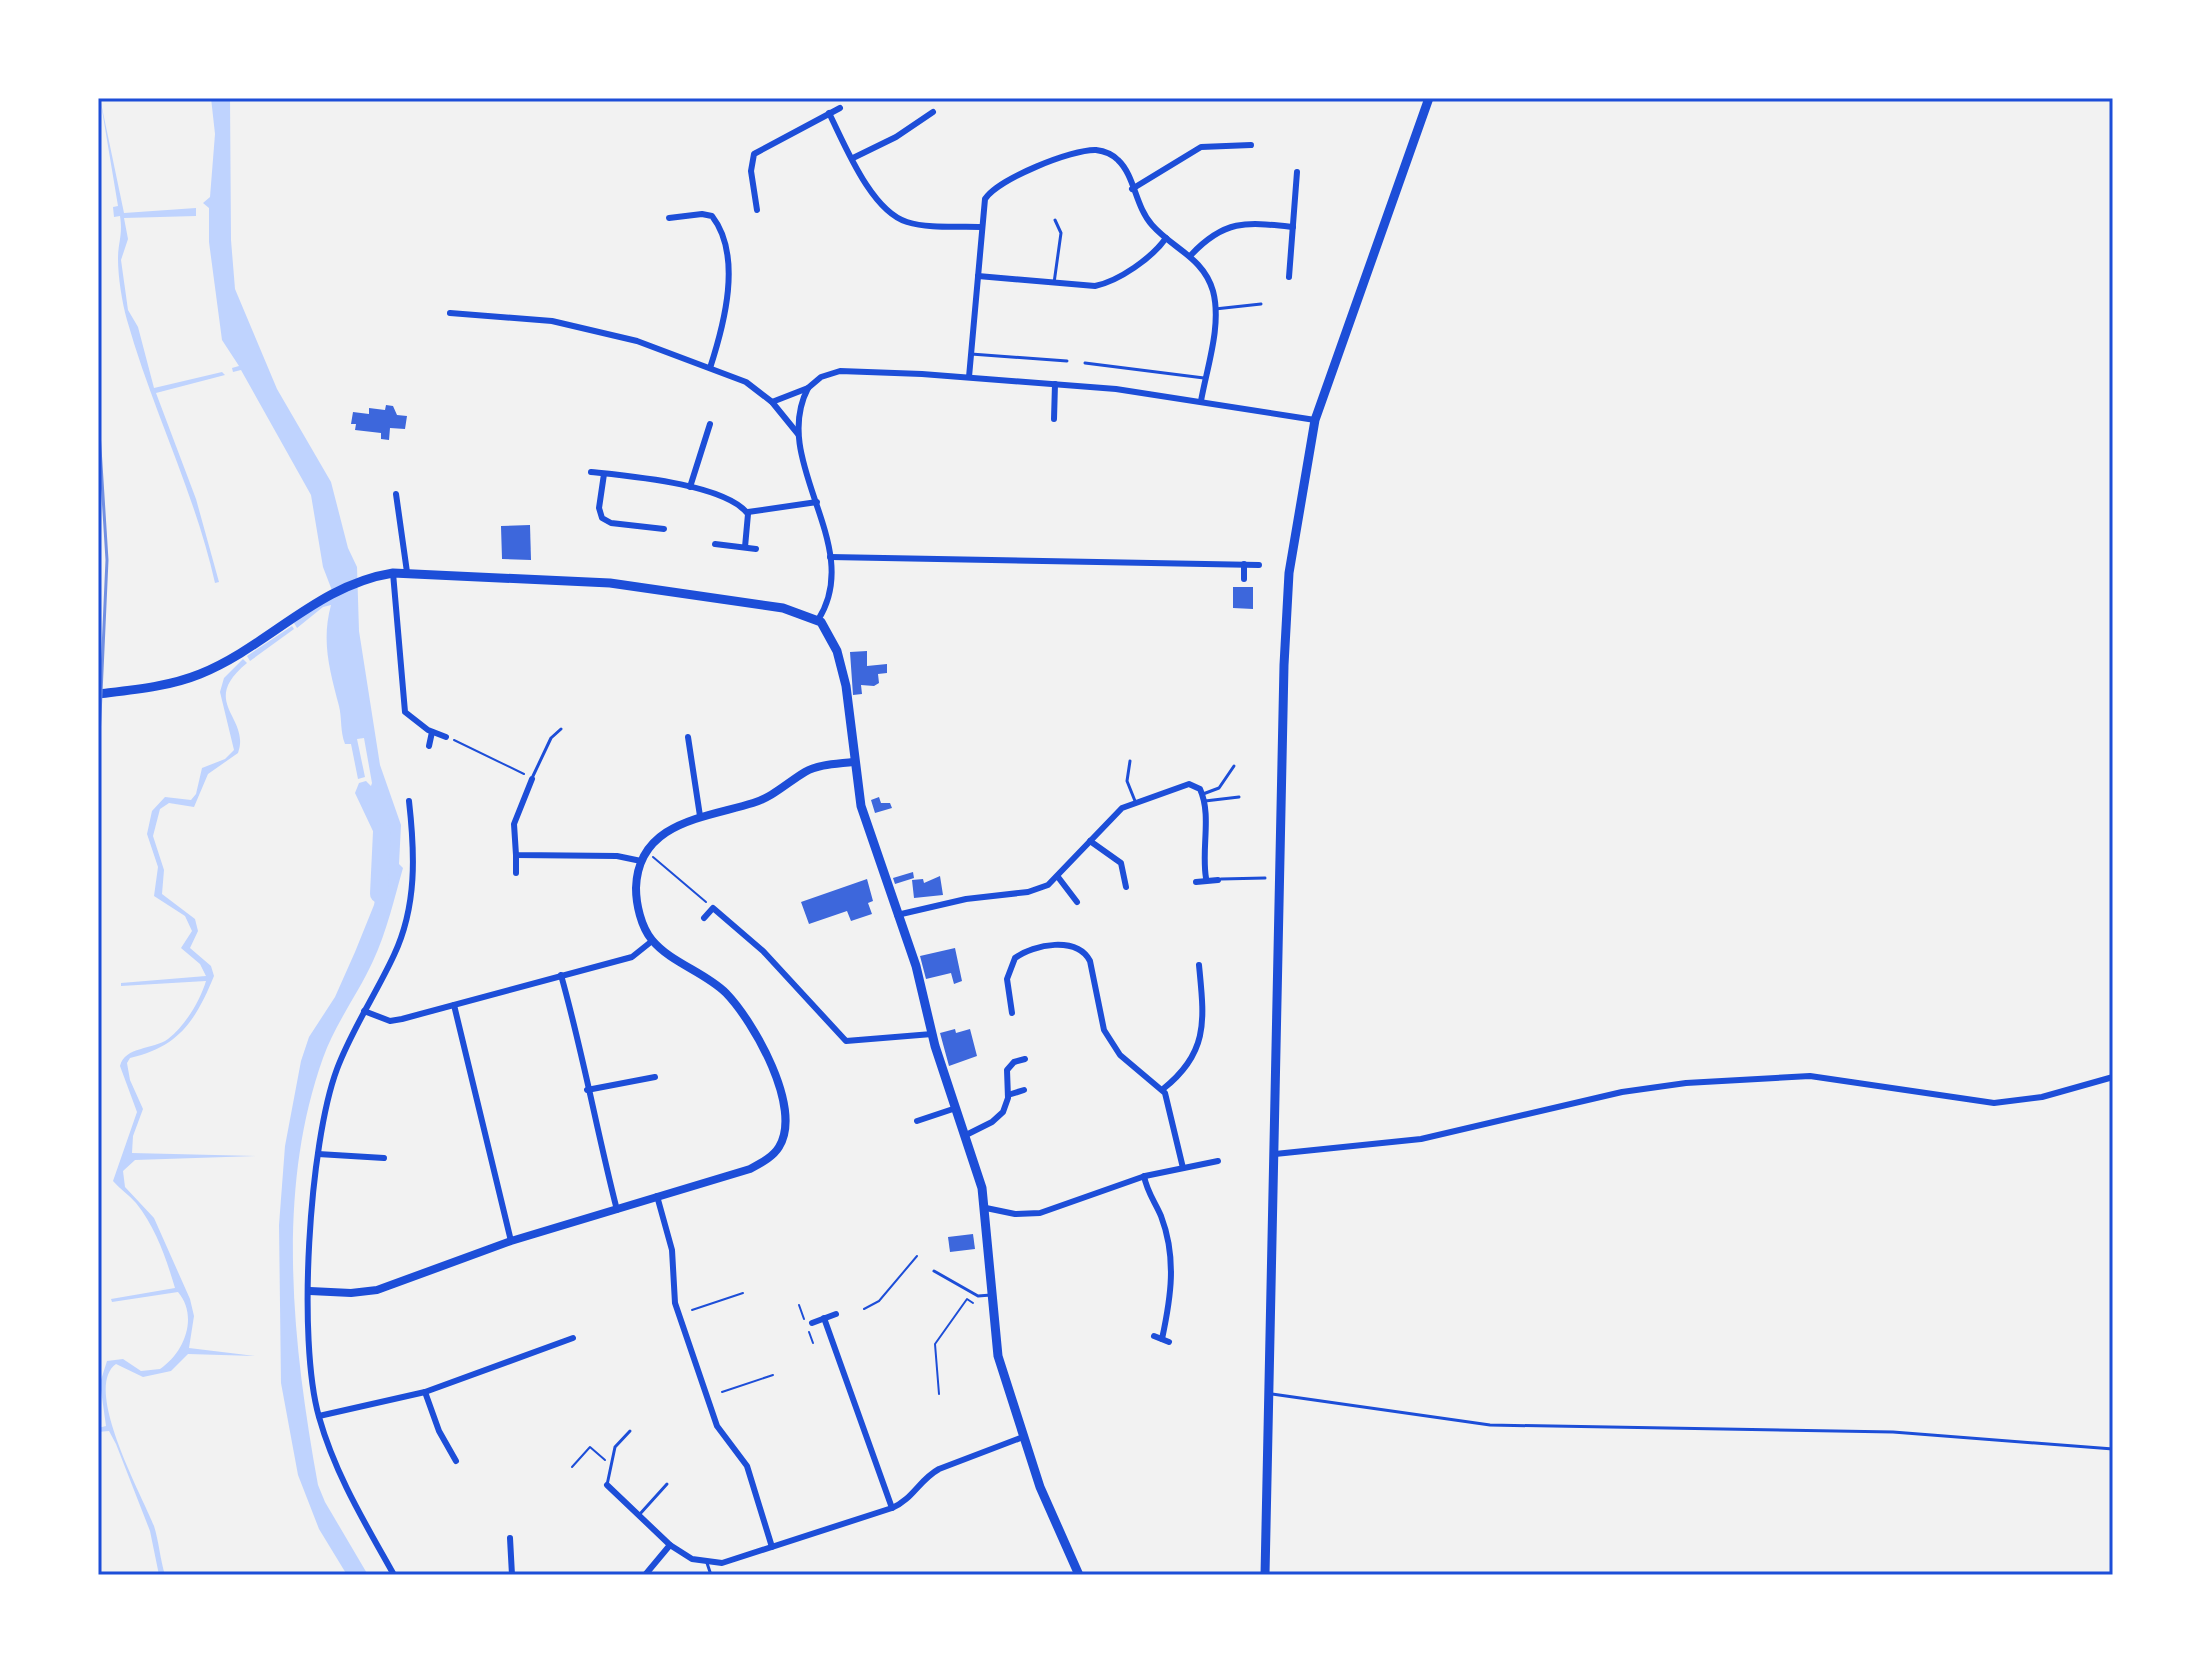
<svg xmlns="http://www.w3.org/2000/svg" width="2211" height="1673" viewBox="0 0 2211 1673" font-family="Signika,sans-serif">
  <rect width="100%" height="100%" fill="#f2f2f2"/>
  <g fill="#bfd3fe">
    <path d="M100 98 124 213 196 208V216L124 218 128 239 121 260 128 310 138 327 154 388 222 372 225 375 156 393 196 499 219 582 215 583C195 493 152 409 127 320 122 302 118 277 118 259 118 242 123 235 120 216L114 217 113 207 118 206Z"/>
    <path d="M211 98H230L231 240 235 289 277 389 331 482 348 548 357 567 359 631 380 765 401 825 399 864 403 868C394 899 387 931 373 961 358 994 335 1024 323 1058 275 1192 293 1347 318 1485L325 1502 368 1575H347L319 1529 298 1475 281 1383 279 1225 285 1146 301 1061 309 1037 335 997 355 952 374 905 379 879 380 846 355 793 359 783 366 781 371 786 372 783 364 738 357 739 365 777 358 779 351 744H345C340 731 342 718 339 706 330 671 321 642 331 605L323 607 297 628 294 623 333 593 323 567 311 495 241 370 233 372 232 368 239 366 222 340 209 242V208L203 203 210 197 215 134Z"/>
    <polygon points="292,626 294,629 250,661 247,656"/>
    <path d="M243 659 247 663C198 703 251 717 238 753L208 774 194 807 169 803 160 809 153 836 164 870 162 894 195 919 198 931 190 948 211 966 214 976C196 1020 179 1047 130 1058L127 1063 130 1080 143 1109 133 1136 132 1153 256 1156 135 1160 123 1171 125 1187 154 1218 190 1299 194 1316 189 1348 255 1356 188 1354 171 1371 143 1377 116 1364C82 1388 142 1495 154 1526 159 1542 160 1559 165 1575H159L150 1531 116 1444 109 1431 98 1432V1428L106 1426 100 1383 107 1361 123 1359 141 1371 160 1369C184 1353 199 1317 178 1292L112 1302 111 1299 175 1288C166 1258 156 1228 136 1203 129 1195 120 1189 113 1181L137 1112 120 1066C125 1046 153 1050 168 1039 185 1026 200 1001 206 981L121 986V983L206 976 200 964 181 948 192 931 185 916 154 896 158 867 147 834 152 811 165 797 191 800 196 794 202 768 225 759 234 750 220 692 224 678Z"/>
  </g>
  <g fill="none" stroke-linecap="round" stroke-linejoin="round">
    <polyline stroke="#bfd3fe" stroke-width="18" points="379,894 382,832"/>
  </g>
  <g fill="#3d67dc">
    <polygon points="386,405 393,406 397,415 407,416 405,429 390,428 389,440 381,439 381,433 355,430 356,424 351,424 353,412 369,414 369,408 385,410"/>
    <polygon points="530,525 531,560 502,559 501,526"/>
    <polygon points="1233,587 1253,587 1253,609 1233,608"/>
    <polygon points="867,651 867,666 887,664 887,673 878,674 879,683 874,686 861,685 862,694 853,695 850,652"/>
    <polygon points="879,797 881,803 890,803 892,808 875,813 871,800"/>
    <polygon points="913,872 914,878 895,884 893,878"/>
    <polygon points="940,876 943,895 914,898 912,880 923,879 924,883"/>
    <polygon points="867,879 873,901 868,903 872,914 851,921 847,911 809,924 801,902"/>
    <polygon points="955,948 962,981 954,984 951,973 926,979 920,956"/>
    <polygon points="955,1029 956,1033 970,1029 977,1056 949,1066 940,1033"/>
    <polygon points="973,1234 975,1249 950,1252 948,1237"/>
  </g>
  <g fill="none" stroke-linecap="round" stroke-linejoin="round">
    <g stroke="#1d4ed8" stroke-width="2">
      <polyline points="454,740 524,774"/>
      <polyline points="653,857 706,902"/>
      <polyline points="799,1305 804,1319"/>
      <polyline points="864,1309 879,1301 917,1256"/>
      <polyline points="692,1310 743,1293"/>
      <polyline points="809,1332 813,1343"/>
      <polyline points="722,1392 773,1375"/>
      <polyline points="939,1394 935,1344 967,1299 973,1303"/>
      <polyline points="572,1467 590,1447 605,1460"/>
    </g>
    <g stroke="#1d4ed8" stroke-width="3">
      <polyline points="1054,283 1061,233 1055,220"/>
      <polyline points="1215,309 1261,304"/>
      <polyline points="971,354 1067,361"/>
      <polyline points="1085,363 1204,378"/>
      <polyline points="1130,761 1127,781 1135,801"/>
      <polyline points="533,776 551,738 561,729"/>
      <polyline points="1203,794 1219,788 1234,766"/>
      <polyline points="1205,801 1239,797"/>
      <polyline points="1221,879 1265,878"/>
      <polyline points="934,1271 978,1296 991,1295"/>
      <polyline points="1272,1394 1490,1425 1893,1432 2113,1449"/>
      <polyline points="607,1485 615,1447 630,1431"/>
      <polyline points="639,1515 667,1484"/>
      <polyline points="707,1563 711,1575"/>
    </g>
    <g stroke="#1d4ed8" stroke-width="6">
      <path d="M829 113C845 145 871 211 907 222 929 229 958 226 981 227"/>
      <polyline points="853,158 896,137 933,112"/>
      <polyline points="1132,189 1201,147 1251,145"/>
      <polyline points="757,210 751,171 754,154 840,108"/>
      <path d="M669 218 702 214 712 216C743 256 724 325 710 368"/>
      <path d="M1191 255C1225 219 1246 222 1293 227"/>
      <path d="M978 276 1095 286C1119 281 1152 258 1166 238"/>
      <polyline points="1289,277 1297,172"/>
      <polyline points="450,313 552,321 637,341 746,382 772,402 798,434"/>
      <path d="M969 377 985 199C998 179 1072 149 1096 150 1104 151 1112 154 1118 160 1135 176 1135 206 1152 225 1173 249 1203 257 1213 291 1222 325 1207 367 1201 401"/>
      <polyline points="772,402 808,388"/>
      <polyline points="1054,419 1055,384"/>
      <path d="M591 472C629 476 725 484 748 514L745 547"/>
      <polyline points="604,474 599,508 602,518 611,523 664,529"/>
      <polyline points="690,487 710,424"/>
      <polyline points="396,494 407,572"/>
      <polyline points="748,512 817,502"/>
      <polyline points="715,544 756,549"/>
      <polyline points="830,557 1259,565"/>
      <polyline points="393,573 405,712 428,730 446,737"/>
      <polyline points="1244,579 1244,564"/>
      <path d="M818 620C866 545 769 463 808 388L821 377 840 371 922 374 1116 389 1315 420"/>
      <polyline points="688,737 700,816"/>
      <polyline points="429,746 432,732"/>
      <polyline points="532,779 514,824 516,855 617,856 641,861"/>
      <polyline points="1090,841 1121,863 1126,887"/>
      <polyline points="516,873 516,855"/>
      <polyline points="1058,877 1077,902"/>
      <polyline points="1196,882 1218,880"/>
      <path d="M897 915 966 899 1028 892 1048 885 1122 808 1189 784 1200 789C1212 815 1201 849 1206 878"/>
      <polyline points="704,918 713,908 763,951 846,1041 932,1034"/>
      <path d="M561 975C583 1053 597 1132 617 1210"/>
      <polyline points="454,1005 511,1241"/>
      <polyline points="364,1011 390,1021 402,1019 632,957 652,941"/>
      <path d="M1012 1013 1007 979 1015 958C1034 944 1077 936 1090 961L1104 1030 1120 1055 1165 1093 1183 1168"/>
      <path d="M1163 1089C1210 1052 1204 1018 1199 965"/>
      <polyline points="587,1090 655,1077"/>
      <polyline points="1008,1095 1024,1090"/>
      <polyline points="917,1121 956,1108"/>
      <polyline points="966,1135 992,1122 1003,1112 1008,1098 1007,1070 1014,1062 1025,1059"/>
      <polyline points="318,1154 384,1158"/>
      <polyline points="1275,1154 1421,1139 1622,1092 1686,1083 1810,1076 1994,1103 2042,1097 2113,1077"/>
      <path d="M1144 1176C1147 1192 1155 1202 1161 1216 1177 1258 1171 1297 1162 1339"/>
      <polyline points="657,1196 672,1250 675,1303 717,1426 747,1466 772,1547"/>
      <polyline points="986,1208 1015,1214 1040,1213 1145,1176 1218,1161"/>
      <polyline points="824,1318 892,1508"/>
      <polyline points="812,1323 836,1314"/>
      <polyline points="1154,1336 1169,1342"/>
      <polyline points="425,1392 439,1431 456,1461"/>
      <polyline points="319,1416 425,1392 573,1338"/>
      <polyline points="607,1485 670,1545"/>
      <polyline points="510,1538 512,1575"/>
      <path d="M394 1575C365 1523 335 1474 319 1417 297 1340 309 1144 337 1069 352 1029 376 994 394 955 417 906 415 854 409 801"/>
      <path d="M645 1575 670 1545 692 1559 722 1563 892 1508C913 1499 919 1480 939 1469L1023 1437"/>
    </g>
    <path stroke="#1d4ed8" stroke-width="8" d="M310 1291 351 1293 377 1290 511 1241 750 1169C761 1163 773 1157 779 1147 803 1108 754 1022 726 993 705 972 671 963 652 940 641 927 636 904 636 888 638 822 704 818 753 803 773 797 788 782 805 772 819 764 837 764 853 762"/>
    <g stroke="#1d4ed8" stroke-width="9">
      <path d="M98 694C132 690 168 687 200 674 269 646 317 585 393 573L610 583 783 608 821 622 837 651 846 686 861 806 916 966 935 1046 982 1188 998 1356 1040 1487 1079 1575"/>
      <polyline points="1265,1575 1284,665 1289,573 1315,420 1429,98"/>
    </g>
    <polyline stroke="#7290e2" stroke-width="3" points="98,416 107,560 98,760"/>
  </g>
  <rect width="2211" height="1673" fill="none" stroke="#ffffff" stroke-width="200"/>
  <rect x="100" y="100" width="2011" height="1473" fill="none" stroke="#1d4ed8" stroke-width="3"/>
</svg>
